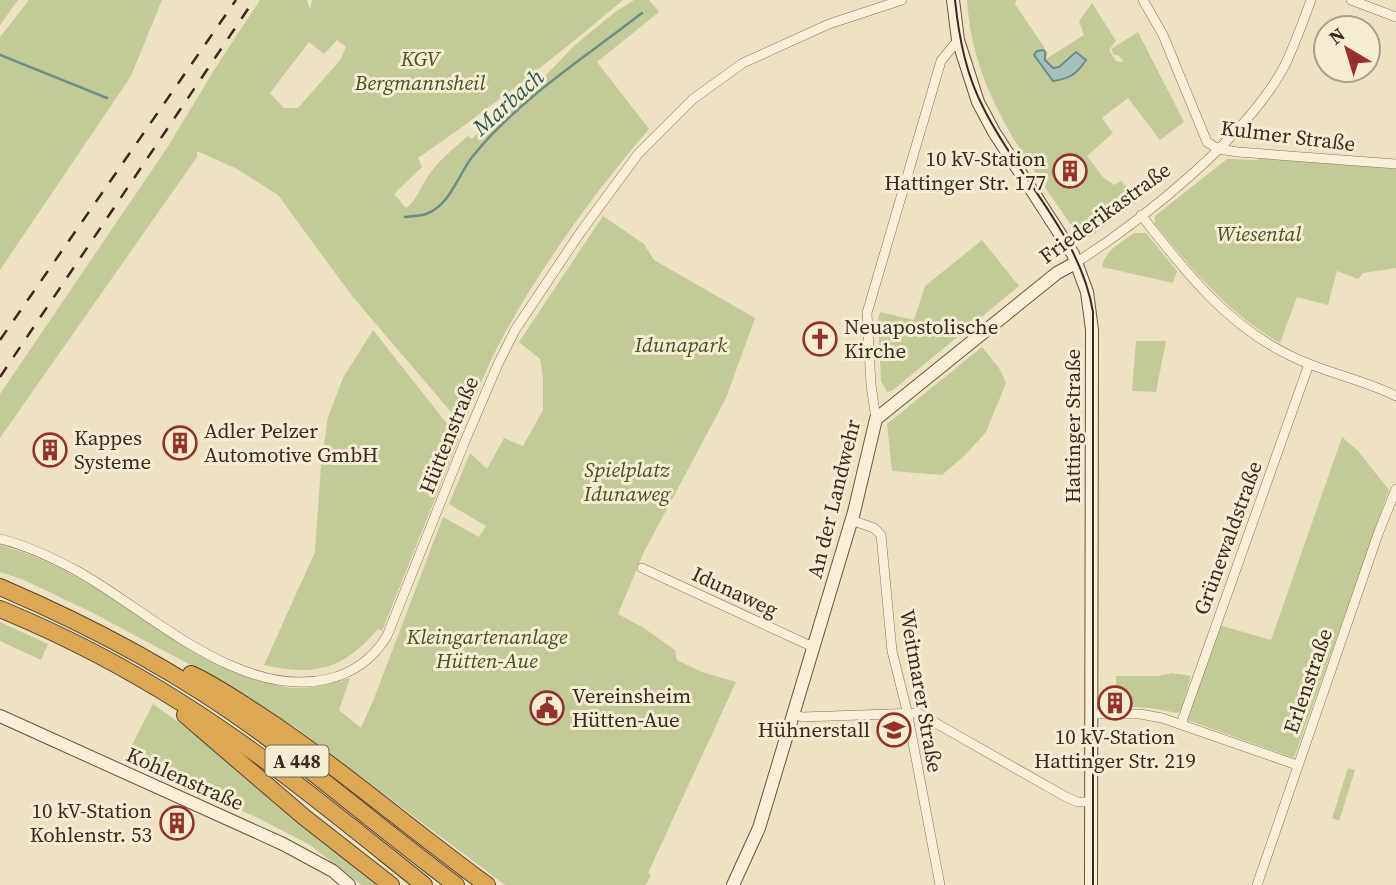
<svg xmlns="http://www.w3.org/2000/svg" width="1396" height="885" viewBox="0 0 1396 885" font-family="'Source Serif 4',serif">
  <rect width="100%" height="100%" fill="#ede3c2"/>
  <g fill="#c2cb97" fill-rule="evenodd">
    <polygon points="0,0 18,0 0,25"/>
    <polygon points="29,0 162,0 131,76 0,270 0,37"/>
    <path d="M260 0H307L310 10 312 0H623C557 56 489 109 418 158L422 167 394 194 406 208C417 200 418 191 425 181 435 163 453 149 468 136L472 139 491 120 529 94 535 81 548 73 575 45 615 12 634 0H649L659 12 597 62 649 129C593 194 533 277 495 352 483 376 474 401 463 426L352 296 278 195 237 169 197 151V157L0 438V394L167 148 216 67ZM337 40 346 47 341 59 298 108H284L270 93 309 42 324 54Z"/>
    <path d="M967 0H1016L1015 4 1048 53 1046 59 1084 35 1079 21 1092 3 1116 41 1109 50 1116 61 1124 62 1118 55H1114L1111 49 1138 32 1184 122 1160 140 1128 98 1102 118 1113 133 1087 156 1103 177 1114 185 1121 181 1130 191 1149 175 1163 182 1089 238 1083 240 1079 237C1028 160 973 96 967 0Z"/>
    <path d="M1259 157 1396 169V268L1363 273 1358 279 1337 271 1328 305 1297 297 1280 343C1225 311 1195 272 1155 224V216L1227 159 1258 160Z"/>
    <path d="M603 216 644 244 654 260 755 318 726 398 644 552 618 614 644 628 675 650 677 660 702 672 736 682 648 873 651 875 646 885H505L296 728 202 671 91 612 24 580 0 572V545C42 556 84 580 121 603 171 634 207 666 266 681 274 683 283 687 292 688 312 689 331 683 350 678L339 710 361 728 375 696 443 517 479 537 486 526 449 504 470 453 487 469 504 438 523 446 543 410V378L540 359 519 342Z"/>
    <path d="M1134 233H1146L1177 271 1173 283 1102 267C1104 251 1122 242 1134 233Z"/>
    <polygon points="982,240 1019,286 892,391 887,392 881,381 878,319 880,312 914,320 925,286"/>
    <path d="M373 330 459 439 382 631 378 629C344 669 315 677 264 665L315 552 321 465 328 417 343 378Z"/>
    <polygon points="1136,341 1166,341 1156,392 1132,391"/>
    <polygon points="982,347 999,368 1006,383 986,432 965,455 942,475 892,471 887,424"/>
    <polygon points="1342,437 1358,451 1389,490 1294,758 1187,720 1219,625 1271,640"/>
    <polygon points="0,622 48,644 41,660 0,641"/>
    <polygon points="1172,673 1191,676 1181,710 1177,713 1151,708 1116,706 1116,676 1159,676"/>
    <polygon points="153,704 200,738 378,885 361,885 310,845 256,817 161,776 140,760 126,757"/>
    <polygon points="1348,768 1355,770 1339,821 1332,818"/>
  </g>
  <path fill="#a5c0ba" stroke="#6c8e88" stroke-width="2" d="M1043 50 1045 52V60L1053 68 1059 67 1076 52 1086 60C1077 74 1069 79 1053 81L1034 55 1037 51Z"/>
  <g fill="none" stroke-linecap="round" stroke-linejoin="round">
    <g stroke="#6c8e88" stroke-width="2.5">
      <polyline points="0,55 107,98"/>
      <path d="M405 217C412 216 420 216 426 214 451 205 458 174 473 156 519 99 584 58 642 13"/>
    </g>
    <defs>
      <g id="street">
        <polyline points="1143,0 1163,35 1207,142 1218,149 1238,152 1396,164"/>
        <polyline points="1351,0 1396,17"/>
        <path d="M1141 215C1184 270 1226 325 1291 356 1325 373 1362 379 1396 396"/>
        <path d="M1077 262C1144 219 1248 136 1285 65 1295 44 1303 22 1311 0"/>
        <polyline points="876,419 871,385 867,313 941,61 958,40"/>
        <polyline points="851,520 874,528 881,535 892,651 907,711 940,885"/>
        <path d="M0 539C26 545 55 559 79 572 150 612 240 700 328 679 353 673 373 659 387 636L465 441 498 364 515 330 580 233 638 154 693 99 743 63 829 24 902 0"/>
        <polyline points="642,568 813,647"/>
        <polyline points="793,714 802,717 918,713 1066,797 1078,802 1092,802"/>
        <polyline points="1091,714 1140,714 1162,718 1297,765"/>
        <polyline points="1181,724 1309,364"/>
        <polyline points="1257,885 1378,534 1396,489"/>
      </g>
      <g id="secondary">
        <polyline points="953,0 958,40 978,102 994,132 1073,254 1087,292 1092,330 1091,885"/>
        <polyline points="0,716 283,844 333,871 349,885"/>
        <polyline points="733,885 759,828 854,512 876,419 1057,273 1077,262"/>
      </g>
      <g id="highway">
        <path d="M0 587C96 628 189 678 272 741 334 788 393 838 456 885"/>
        <path d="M0 609C63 635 123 666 180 702 266 756 345 822 424 885"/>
        <path d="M191 674C215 685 238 701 260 715 339 767 410 829 487 885"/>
        <polyline points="185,715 304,817 391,885"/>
      </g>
    </defs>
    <use href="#street" stroke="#87755a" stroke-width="10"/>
    <use href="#secondary" stroke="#69563d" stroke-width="14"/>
    <use href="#highway" stroke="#55422e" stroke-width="18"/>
    <use href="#street" stroke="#f8f0d6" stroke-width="9"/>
    <use href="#secondary" stroke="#f8f0d6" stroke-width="12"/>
    <use href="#highway" stroke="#dca854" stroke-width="16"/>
    <path stroke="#372c1e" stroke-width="2" d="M955 0C959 38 966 75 984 109 1018 178 1080 234 1093 312V885"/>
    <g stroke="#372c1e" stroke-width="2.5" stroke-dasharray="12 12" stroke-linecap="butt">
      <polyline points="0,340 236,0"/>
      <polyline points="0,377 254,0"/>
    </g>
  </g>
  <defs>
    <symbol id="building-ring" viewBox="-11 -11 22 22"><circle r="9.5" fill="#f5edd2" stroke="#96302a" stroke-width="1.5"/><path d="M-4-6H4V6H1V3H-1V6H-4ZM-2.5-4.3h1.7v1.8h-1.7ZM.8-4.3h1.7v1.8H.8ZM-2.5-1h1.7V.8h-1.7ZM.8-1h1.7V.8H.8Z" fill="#96302a"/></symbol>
    <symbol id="church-ring" viewBox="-11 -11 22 22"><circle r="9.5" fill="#f5edd2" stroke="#96302a" stroke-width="1.5"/><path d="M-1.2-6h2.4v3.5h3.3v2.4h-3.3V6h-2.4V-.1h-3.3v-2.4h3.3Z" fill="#96302a"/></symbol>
    <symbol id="civic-ring" viewBox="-11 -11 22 22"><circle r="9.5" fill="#f5edd2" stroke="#96302a" stroke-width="1.5"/><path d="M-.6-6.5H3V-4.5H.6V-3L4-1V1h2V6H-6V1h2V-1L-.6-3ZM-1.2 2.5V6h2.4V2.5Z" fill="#96302a"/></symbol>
    <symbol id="school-ring" viewBox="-11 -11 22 22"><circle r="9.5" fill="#f5edd2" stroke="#96302a" stroke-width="1.5"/><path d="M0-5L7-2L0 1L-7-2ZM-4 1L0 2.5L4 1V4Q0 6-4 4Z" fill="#96302a"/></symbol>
  </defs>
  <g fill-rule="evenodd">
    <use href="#building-ring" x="1051" y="152" width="38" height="38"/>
    <use href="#church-ring" x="801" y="320" width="38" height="38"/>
    <use href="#building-ring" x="161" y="424" width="38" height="38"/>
    <use href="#building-ring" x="31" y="431" width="38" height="38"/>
    <use href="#building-ring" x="1096" y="684" width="38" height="38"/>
    <use href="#civic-ring" x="528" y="689" width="38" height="38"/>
    <use href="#school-ring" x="875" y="711" width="38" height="38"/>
    <use href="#building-ring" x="158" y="804" width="38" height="38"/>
  </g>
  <g text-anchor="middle" stroke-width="6" stroke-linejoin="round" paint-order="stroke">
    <rect fill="#f5edd2" stroke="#706654" stroke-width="2" x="265.5" y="745.5" width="63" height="31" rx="5"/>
    <g font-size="19" font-weight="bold" fill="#372c1e">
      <text x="297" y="768">A 448</text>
    </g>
    <g font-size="21" font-style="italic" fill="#455324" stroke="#f5edd2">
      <text x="420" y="66">KGV<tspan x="420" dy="24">Bergmannsheil</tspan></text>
      <text x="1259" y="241">Wiesental</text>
      <text x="681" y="352">Idunapark</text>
      <text x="627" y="477">Spielplatz<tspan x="627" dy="24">Idunaweg</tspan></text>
      <text x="487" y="644">Kleingartenanlage<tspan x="487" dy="24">Hütten-Aue</tspan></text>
    </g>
    <g font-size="21" fill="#372c1e" stroke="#f5edd2">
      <text transform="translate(1288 136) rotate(7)" y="7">Kulmer Straße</text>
      <text transform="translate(1105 213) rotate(-36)" y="7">Friederikastraße</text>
      <text transform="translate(1073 426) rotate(-90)" y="7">Hattinger Straße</text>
      <text transform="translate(449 435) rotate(-68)" y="7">Hüttenstraße</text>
      <text transform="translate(834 499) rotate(-76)" y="7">An der Landwehr</text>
      <text transform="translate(1228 538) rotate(-70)" y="7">Grünewaldstraße</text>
      <text transform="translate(735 592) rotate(25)" y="7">Idunaweg</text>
      <text transform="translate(1308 681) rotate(-71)" y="7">Erlenstraße</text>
      <text transform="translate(921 691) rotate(80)" y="7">Weitmarer Straße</text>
      <text transform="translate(185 779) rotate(24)" y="7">Kohlenstraße</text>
    </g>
    <g font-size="21" fill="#372c1e" stroke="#f5edd2" text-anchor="start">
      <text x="1046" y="166" text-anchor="end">10 kV-Station<tspan x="1046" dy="24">Hattinger Str. 177</tspan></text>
      <text x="844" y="334">Neuapostolische<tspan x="844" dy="24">Kirche</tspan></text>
      <text x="204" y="438">Adler Pelzer<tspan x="204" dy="24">Automotive GmbH</tspan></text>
      <text x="74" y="445">Kappes<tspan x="74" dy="24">Systeme</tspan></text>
      <text x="572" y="703">Vereinsheim<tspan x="572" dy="24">Hütten-Aue</tspan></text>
      <text x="870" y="737" text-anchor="end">Hühnerstall</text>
      <text x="1115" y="744" text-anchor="middle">10 kV-Station<tspan x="1115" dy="24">Hattinger Str. 219</tspan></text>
      <text x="152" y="818" text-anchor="end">10 kV-Station<tspan x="152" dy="24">Kohlenstr. 53</tspan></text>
    </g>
    <g font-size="23" font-style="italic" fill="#2d5757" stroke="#f5edd2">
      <text transform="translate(508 102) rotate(-42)" y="8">Marbach</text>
    </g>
  </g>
  <g transform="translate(1347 49) rotate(322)"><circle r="33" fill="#f5edd2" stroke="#a9a08a" stroke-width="2"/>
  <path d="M0-5L12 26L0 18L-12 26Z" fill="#96302a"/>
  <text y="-10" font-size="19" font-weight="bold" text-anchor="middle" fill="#372c1e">N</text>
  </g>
</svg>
